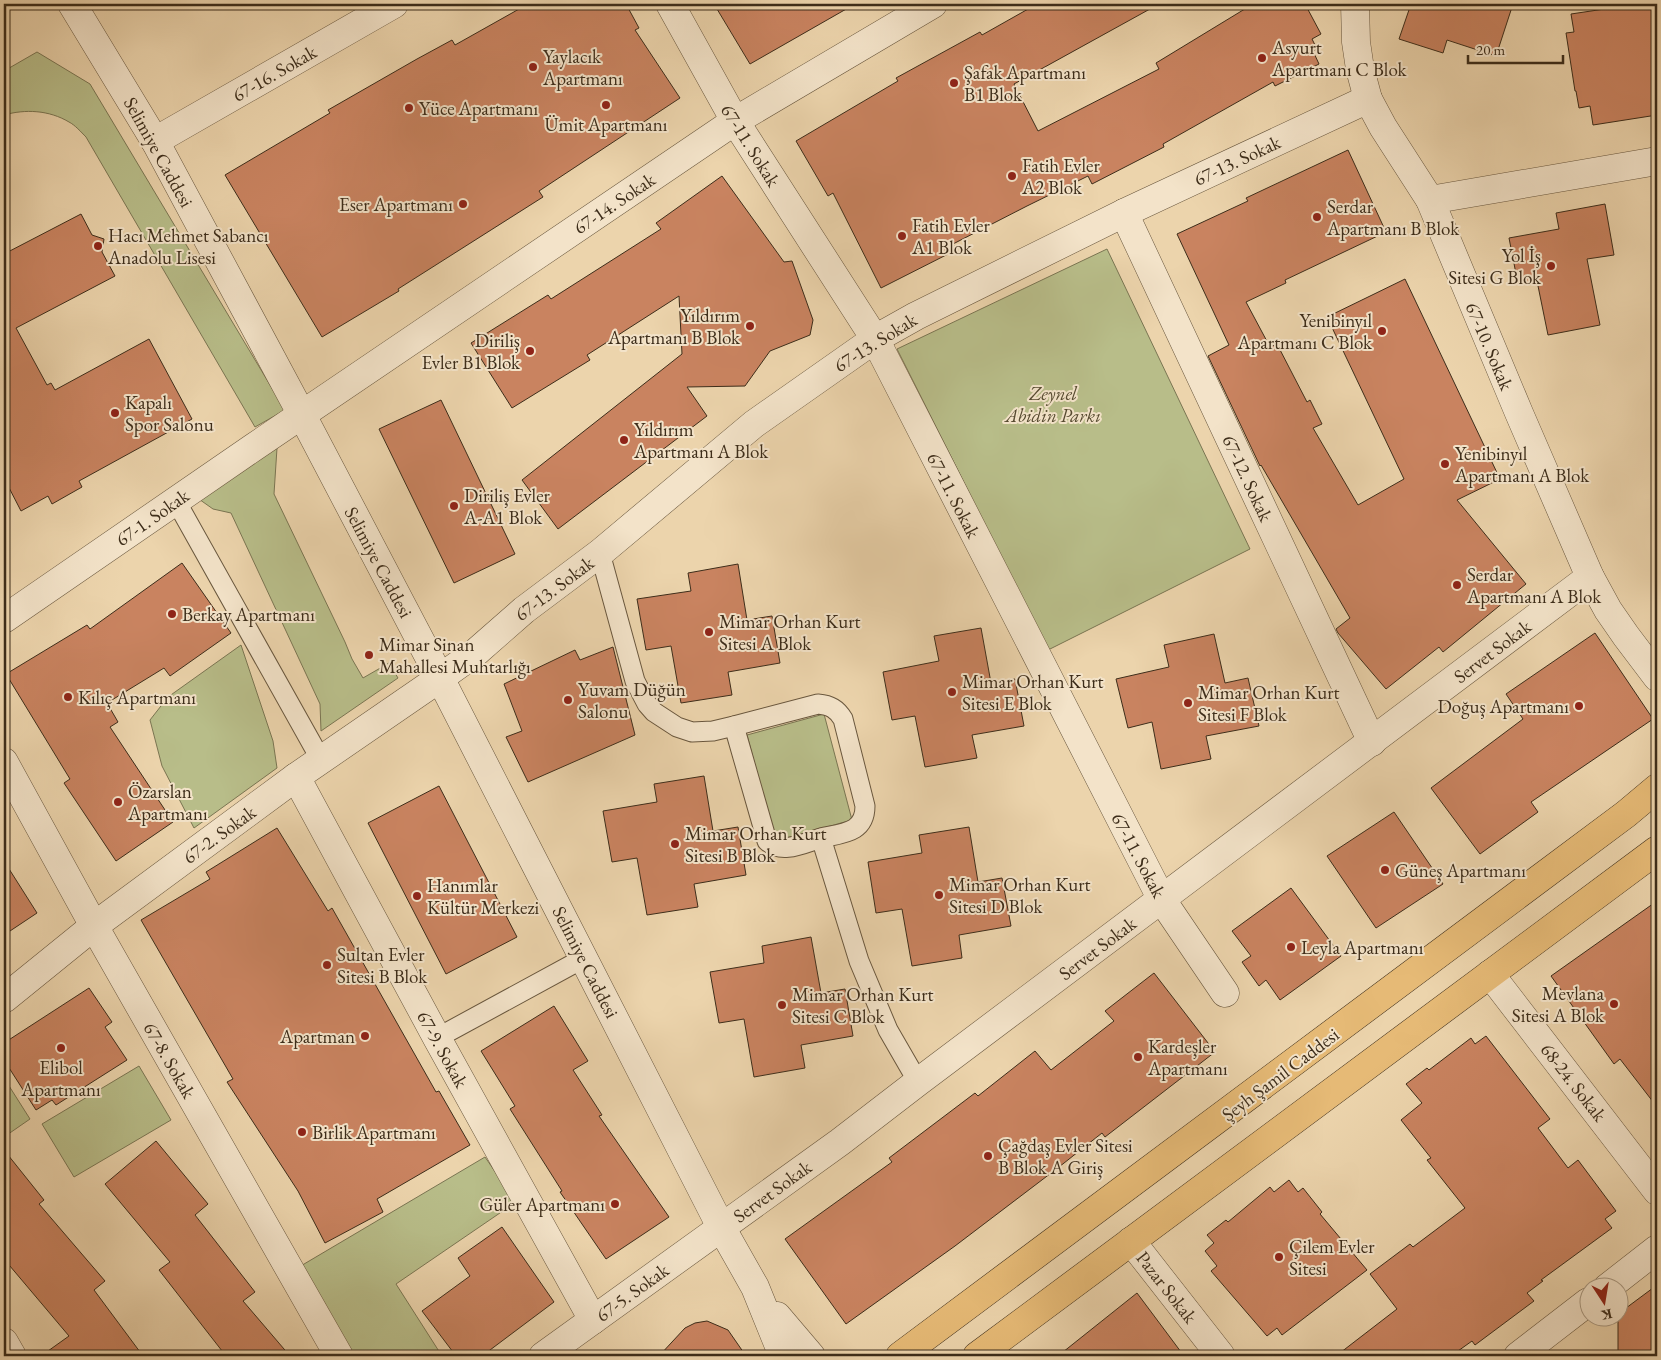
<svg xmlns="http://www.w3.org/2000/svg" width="1661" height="1360" viewBox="0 0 1661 1360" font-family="'EB Garamond',serif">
  <rect width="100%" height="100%" fill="#ecd4ac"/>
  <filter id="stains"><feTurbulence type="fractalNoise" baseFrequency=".004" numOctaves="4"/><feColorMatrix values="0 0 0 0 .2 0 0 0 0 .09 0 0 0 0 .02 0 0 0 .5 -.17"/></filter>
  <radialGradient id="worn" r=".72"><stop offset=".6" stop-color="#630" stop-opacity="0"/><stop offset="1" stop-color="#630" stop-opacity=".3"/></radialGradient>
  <g fill="#b8bd89" stroke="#7a7552">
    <path d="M37 52 90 84 285 410 255 427 86 137C81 132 75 125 69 122 49 110 25 109 4 115V71Z"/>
    <polygon points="1107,249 1250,549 1048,650 897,349"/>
    <polygon points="277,448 274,494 345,642 352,659 363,678 389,663 398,678 321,731 320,704 231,513 213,509 196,497"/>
    <polygon points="241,645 273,741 277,768 194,828 162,766 150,720 168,697"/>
    <polygon points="824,714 852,820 775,841 747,735"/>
    <polygon points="139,1066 171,1120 74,1177 42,1124"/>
    <polygon points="4,1078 30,1119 4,1137"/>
    <polygon points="485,1157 516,1202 396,1284 442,1356 353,1356 299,1267"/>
  </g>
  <g fill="#c98360" stroke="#3d2d1a">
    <polygon points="528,4 626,4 639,28 635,30 680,98 539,191 543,197 398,289 399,291 322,337 225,175 330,113 328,110 417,59 452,40 455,45"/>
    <polygon points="714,4 855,4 750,64"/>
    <polygon points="1037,4 1159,4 1014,84 1038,131 1159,69 1156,63 1253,4 1305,4 1321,34 1312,39 1317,49 1313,51 1319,64 1275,86 1273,82 1163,144 1164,147 1092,184 1088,176 1027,206 953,244 956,250 881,288 833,193 828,196 796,141 898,81 896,78 980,32 982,35"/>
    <polygon points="1411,4 1513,4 1496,56 1447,40 1443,53 1399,39"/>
    <polygon points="1638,4 1657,4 1657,115 1593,125 1590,106 1579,108 1576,91 1575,91 1566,33 1574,32 1571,14"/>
    <polygon points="1348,150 1386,232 1285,280 1286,283 1246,302 1270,347 1277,344 1307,402 1310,400 1322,424 1313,428 1358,505 1404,479 1327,317 1405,279 1500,479 1457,500 1526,584 1443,652 1439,647 1386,689 1338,633 1336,629 1350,618 1261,465 1260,466 1208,356 1229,345 1177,234 1248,201 1246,198"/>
    <polygon points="722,176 784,262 792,261 813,320 810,335 770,351 745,386 687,387 707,416 558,529 522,480 682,354 679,296 587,355 590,360 512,408 471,343 548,295 551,299 661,229 656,223"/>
    <polygon points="1605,204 1614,255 1587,259 1600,325 1548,335 1537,281 1518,284 1509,238 1559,229 1556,213"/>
    <polygon points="81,214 92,235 104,239 102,252 115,276 16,328 47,385 51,383 55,390 149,339 192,419 79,481 82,487 52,504 48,496 21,511 4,478 4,254"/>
    <polygon points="441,400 515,554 454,583 379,429"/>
    <polygon points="182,563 231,633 170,676 164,668 107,703 118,722 110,727 173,822 116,861 64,783 70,779 6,674 87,625 90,629"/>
    <polygon points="738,564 747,620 772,616 780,663 728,672 732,695 681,703 671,646 646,650 637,599 691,591 688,573"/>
    <polygon points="981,628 991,683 1015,679 1024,726 972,735 977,758 925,767 915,716 892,720 883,672 939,661 934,636"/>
    <polygon points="1595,633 1653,719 1531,802 1538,812 1480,854 1431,788 1523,719 1506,694"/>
    <polygon points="1214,634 1225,683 1248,678 1259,726 1206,736 1211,759 1161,769 1152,722 1128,728 1116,679 1169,667 1164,645"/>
    <polygon points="613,647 635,735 528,782 506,737 522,731 504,684 575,650 580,660"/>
    <polygon points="704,776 713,831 738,827 746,875 694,884 698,907 647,915 637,858 612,862 603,811 657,802 654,784"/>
    <polygon points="439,786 517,937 446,974 368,823"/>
    <polygon points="1394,812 1443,884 1376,928 1327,856"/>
    <polygon points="969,827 978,882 1002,878 1011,926 959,935 962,958 912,966 902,909 876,913 868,862 922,853 919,835"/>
    <polygon points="277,828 328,911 332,908 436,1092 439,1091 470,1145 377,1199 383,1212 325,1243 298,1191 227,1082 233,1079 141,920 210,879 206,872"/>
    <polygon points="4,861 37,913 4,935"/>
    <polygon points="1291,888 1341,956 1280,1000 1266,980 1259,986 1242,962 1251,956 1232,931"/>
    <polygon points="1657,901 1657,1107 1620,1059 1614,1064 1551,976"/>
    <polygon points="811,937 821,993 845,989 853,1036 801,1045 805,1068 754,1077 744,1019 719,1023 710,972 764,963 762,946"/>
    <polygon points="1154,973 1215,1052 1105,1137 1102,1133 1059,1167 955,1246 846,1324 785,1239 892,1162 889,1158 975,1093 978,1096 1035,1051 1051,1070 1114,1021 1105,1011"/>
    <polygon points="89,988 112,1022 105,1027 127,1060 56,1105 52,1100 36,1110 4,1060 4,1043"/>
    <polygon points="554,1006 588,1061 573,1070 602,1115 599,1116 669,1217 606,1259 560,1192 562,1191 510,1109 515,1106 481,1051"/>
    <polygon points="1486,1036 1550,1119 1538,1128 1568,1168 1578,1160 1616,1211 1605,1219 1612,1228 1541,1280 1543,1281 1527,1293 1534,1301 1475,1345 1472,1341 1451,1356 1336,1356 1397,1309 1370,1274 1410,1244 1413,1247 1465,1208 1427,1160 1431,1158 1401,1120 1422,1103 1406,1084 1427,1068 1429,1070 1471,1038 1475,1044"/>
    <polygon points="156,1141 208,1204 195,1215 255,1292 243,1301 290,1356 226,1356 159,1270 170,1262 105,1184"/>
    <polygon points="4,1150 44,1200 39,1204 105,1281 94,1290 143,1356 41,1356 69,1336 4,1259"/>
    <polygon points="1289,1180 1298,1192 1303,1188 1322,1212 1320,1214 1367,1270 1282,1335 1277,1328 1267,1336 1211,1271 1217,1266 1205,1251 1214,1243 1207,1235 1226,1220 1228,1222 1270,1187 1274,1192"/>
    <polygon points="502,1227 554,1302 482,1356 456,1356 422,1311 470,1276 458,1258"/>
    <polygon points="1657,1285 1657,1356 1618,1356 1618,1314"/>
    <polygon points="1137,1293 1184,1356 1058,1356"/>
    <polygon points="707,1321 728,1330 746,1356 659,1356 685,1328 695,1323"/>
  </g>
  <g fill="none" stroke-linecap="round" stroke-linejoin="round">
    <defs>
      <g id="service">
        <polyline points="176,501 321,760"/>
        <path d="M600 553 635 681 647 704 654 712 677 727 692 732 713 731 734 726 818 704C830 705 837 709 843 719L865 806C865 833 843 833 821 838"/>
        <path d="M734 726 767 841C782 855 804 843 821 838L859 961 888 1030 918 1082"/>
        <polyline points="437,1038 584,958"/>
      </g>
      <g id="minor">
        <polyline points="72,4 155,141 302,415 440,678 721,1227 755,1287 783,1356"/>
        <polyline points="670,4 735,121 875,339 1162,900 1225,993"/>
        <polyline points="1355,4 1356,42 1360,69 1368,99 1383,127 1430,200 1519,413 1590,577 1608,610 1626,636 1657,677"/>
        <polyline points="155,141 394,4"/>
        <polyline points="1430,200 1657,161"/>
        <polyline points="1124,213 1372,742"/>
        <polyline points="4,619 254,447 735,121 933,4"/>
        <polyline points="4,762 94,926 339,1356"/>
        <polyline points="296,777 437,1038 593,1320"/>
        <polyline points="1490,974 1657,1191"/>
        <polyline points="4,999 94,926 296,777 440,678 475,653 524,610 600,553 754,424 875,339 916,316 1124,213 1368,99"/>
        <polyline points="1131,1241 1221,1356"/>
        <polyline points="1607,1288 1657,1249"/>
        <polyline points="777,1316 811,1356"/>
        <polyline points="4,1342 12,1356"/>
        <polyline points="543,1356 840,1142 918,1082 1590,577"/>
        <polyline points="1518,1356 1588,1302"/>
      </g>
      <g id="primary">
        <polyline points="900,1356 1626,814 1657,788"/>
        <polyline points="977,1356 1657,850"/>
      </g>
    </defs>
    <use href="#service" stroke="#69573e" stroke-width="21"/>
    <use href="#minor" stroke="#69573e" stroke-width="29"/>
    <use href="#primary" stroke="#3d2d1a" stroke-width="29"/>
    <use href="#service" stroke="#f3e3c9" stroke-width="19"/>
    <use href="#minor" stroke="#f3e3c9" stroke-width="28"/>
    <use href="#primary" stroke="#e6ba76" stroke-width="28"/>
  </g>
  <g fill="#8f2418" stroke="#f3e3c9" stroke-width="2">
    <circle cx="1262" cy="58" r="5"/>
    <circle cx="533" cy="67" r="5"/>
    <circle cx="954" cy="83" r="5"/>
    <circle cx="606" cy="105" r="5"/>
    <circle cx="409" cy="108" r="5"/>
    <circle cx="1012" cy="176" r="5"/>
    <circle cx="463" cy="204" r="5"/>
    <circle cx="1317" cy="217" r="5"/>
    <circle cx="902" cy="236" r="5"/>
    <circle cx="98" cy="246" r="5"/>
    <circle cx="1551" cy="266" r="5"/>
    <circle cx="750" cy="326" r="5"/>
    <circle cx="1382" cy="331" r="5"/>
    <circle cx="530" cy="351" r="5"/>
    <circle cx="115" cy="413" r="5"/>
    <circle cx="624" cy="440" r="5"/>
    <circle cx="1445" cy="464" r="5"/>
    <circle cx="454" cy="506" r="5"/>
    <circle cx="1457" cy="585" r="5"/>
    <circle cx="172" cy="614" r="5"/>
    <circle cx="709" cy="632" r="5"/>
    <circle cx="369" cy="655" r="5"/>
    <circle cx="952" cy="692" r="5"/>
    <circle cx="68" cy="697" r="5"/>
    <circle cx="568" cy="700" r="5"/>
    <circle cx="1188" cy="703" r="5"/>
    <circle cx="1579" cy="706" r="5"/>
    <circle cx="118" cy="802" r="5"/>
    <circle cx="675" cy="844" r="5"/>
    <circle cx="1385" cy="870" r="5"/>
    <circle cx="939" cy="895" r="5"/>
    <circle cx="417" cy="896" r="5"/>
    <circle cx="1291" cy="947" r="5"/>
    <circle cx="327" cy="965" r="5"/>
    <circle cx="1614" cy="1004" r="5"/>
    <circle cx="782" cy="1005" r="5"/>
    <circle cx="365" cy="1036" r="5"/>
    <circle cx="61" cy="1048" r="5"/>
    <circle cx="1138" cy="1057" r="5"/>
    <circle cx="302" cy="1132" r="5"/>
    <circle cx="988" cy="1156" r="5"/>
    <circle cx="615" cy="1204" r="5"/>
    <circle cx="1279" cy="1257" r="5"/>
  </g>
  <g text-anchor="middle" stroke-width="4" stroke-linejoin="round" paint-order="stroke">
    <g font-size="19" fill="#3d2d1a" stroke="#f3e3c9" text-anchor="start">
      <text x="1272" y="54">Asyurt<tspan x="1272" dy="22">Apartmanı C Blok</tspan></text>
      <text x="543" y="63">Yaylacık<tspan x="543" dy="22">Apartmanı</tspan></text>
      <text x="964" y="79">Şafak Apartmanı<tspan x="964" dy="22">B1 Blok</tspan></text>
      <text x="419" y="115">Yüce Apartmanı</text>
      <text x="606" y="131" text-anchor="middle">Ümit Apartmanı</text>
      <text x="1022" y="172">Fatih Evler<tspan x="1022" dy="22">A2 Blok</tspan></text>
      <text x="453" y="211" text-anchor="end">Eser Apartmanı</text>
      <text x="1327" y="213">Serdar<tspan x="1327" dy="22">Apartmanı B Blok</tspan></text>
      <text x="912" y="232">Fatih Evler<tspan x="912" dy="22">A1 Blok</tspan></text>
      <text x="108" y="242">Hacı Mehmet Sabancı<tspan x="108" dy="22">Anadolu Lisesi</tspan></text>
      <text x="1541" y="262" text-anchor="end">Yol İş<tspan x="1541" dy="22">Sitesi G Blok</tspan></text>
      <text x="740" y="322" text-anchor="end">Yıldırım<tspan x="740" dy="22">Apartmanı B Blok</tspan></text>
      <text x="1372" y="327" text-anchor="end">Yenibinyıl<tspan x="1372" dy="22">Apartmanı C Blok</tspan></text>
      <text x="520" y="347" text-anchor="end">Diriliş<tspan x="520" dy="22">Evler B1 Blok</tspan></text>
      <text x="125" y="409">Kapalı<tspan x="125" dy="22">Spor Salonu</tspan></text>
      <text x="634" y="436">Yıldırım<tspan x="634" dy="22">Apartmanı A Blok</tspan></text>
      <text x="1455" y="460">Yenibinyıl<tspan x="1455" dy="22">Apartmanı A Blok</tspan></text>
      <text x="464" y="502">Diriliş Evler<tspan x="464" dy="22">A-A1 Blok</tspan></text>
      <text x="1467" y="581">Serdar<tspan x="1467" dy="22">Apartmanı A Blok</tspan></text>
      <text x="182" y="621">Berkay Apartmanı</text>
      <text x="719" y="628">Mimar Orhan Kurt<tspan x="719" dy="22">Sitesi A Blok</tspan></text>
      <text x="379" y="651">Mimar Sinan<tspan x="379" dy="22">Mahallesi Muhtarlığı</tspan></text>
      <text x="962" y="688">Mimar Orhan Kurt<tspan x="962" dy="22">Sitesi E Blok</tspan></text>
      <text x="578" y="696">Yuvam Düğün<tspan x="578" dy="22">Salonu</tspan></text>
      <text x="1198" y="699">Mimar Orhan Kurt<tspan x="1198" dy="22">Sitesi F Blok</tspan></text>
      <text x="78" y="704">Kılıç Apartmanı</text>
      <text x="1569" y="713" text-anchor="end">Doğuş Apartmanı</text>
      <text x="128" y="798">Özarslan<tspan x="128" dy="22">Apartmanı</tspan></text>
      <text x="685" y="840">Mimar Orhan Kurt<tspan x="685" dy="22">Sitesi B Blok</tspan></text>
      <text x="1395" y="877">Güneş Apartmanı</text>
      <text x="949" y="891">Mimar Orhan Kurt<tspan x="949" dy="22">Sitesi D Blok</tspan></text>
      <text x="427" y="892">Hanımlar<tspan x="427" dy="22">Kültür Merkezi</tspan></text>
      <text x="1301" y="954">Leyla Apartmanı</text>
      <text x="337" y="961">Sultan Evler<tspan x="337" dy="22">Sitesi B Blok</tspan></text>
      <text x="1604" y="1000" text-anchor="end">Mevlana<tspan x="1604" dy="22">Sitesi A Blok</tspan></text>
      <text x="792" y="1001">Mimar Orhan Kurt<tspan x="792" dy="22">Sitesi C Blok</tspan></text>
      <text x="355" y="1043" text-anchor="end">Apartman</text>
      <text x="1148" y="1053">Kardeşler<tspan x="1148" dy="22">Apartmanı</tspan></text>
      <text x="61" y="1074" text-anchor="middle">Elibol<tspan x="61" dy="22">Apartmanı</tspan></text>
      <text x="312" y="1139">Birlik Apartmanı</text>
      <text x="998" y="1152">Çağdaş Evler Sitesi<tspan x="998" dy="22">B Blok A Giriş</tspan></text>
      <text x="605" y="1211" text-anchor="end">Güler Apartmanı</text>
      <text x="1289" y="1253">Çilem Evler<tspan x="1289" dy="22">Sitesi</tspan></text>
    </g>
    <g font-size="19" fill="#3d2d1a" stroke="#f3e3c9">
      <text transform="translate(274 73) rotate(-30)" y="7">67-16. Sokak</text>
      <text transform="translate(751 145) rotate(58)" y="7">67-11. Sokak</text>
      <text transform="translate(159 152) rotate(61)" y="7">Selimiye Caddesi</text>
      <text transform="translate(1237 160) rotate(-25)" y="7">67-13. Sokak</text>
      <text transform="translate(614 203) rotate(-34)" y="7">67-14. Sokak</text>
      <text transform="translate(875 342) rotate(-32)" y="7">67-13. Sokak</text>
      <text transform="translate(1490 346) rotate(67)" y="7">67-10. Sokak</text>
      <text transform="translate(1248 478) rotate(65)" y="7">67-12. Sokak</text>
      <text transform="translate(954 495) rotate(63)" y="7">67-11. Sokak</text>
      <text transform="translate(152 517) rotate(-35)" y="7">67-1. Sokak</text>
      <text transform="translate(379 562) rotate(62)" y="7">Selimiye Caddesi</text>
      <text transform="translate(554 588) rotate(-37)" y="7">67-13. Sokak</text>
      <text transform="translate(1492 651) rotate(-37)" y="7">Servet Sokak</text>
      <text transform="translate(219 834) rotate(-36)" y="7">67-2. Sokak</text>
      <text transform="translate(1139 855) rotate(62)" y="7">67-11. Sokak</text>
      <text transform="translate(1097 948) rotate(-37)" y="7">Servet Sokak</text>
      <text transform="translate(586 962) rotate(63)" y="7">Selimiye Caddesi</text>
      <text transform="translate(443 1049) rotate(61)" y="7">67-9. Sokak</text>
      <text transform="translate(170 1060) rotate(60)" y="7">67-8. Sokak</text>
      <text transform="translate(1280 1074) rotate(-37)" y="7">Şeyh Şamil Caddesi</text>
      <text transform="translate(1574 1082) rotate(52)" y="7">68-24. Sokak</text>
      <text transform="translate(772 1191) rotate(-36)" y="7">Servet Sokak</text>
      <text transform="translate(1167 1287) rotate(52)" y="7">Pazar Sokak</text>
      <text transform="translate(632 1292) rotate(-36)" y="7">67-5. Sokak</text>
    </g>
    <g font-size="19" font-style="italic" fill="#564a30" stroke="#f3e3c9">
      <text x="1053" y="400">Zeynel<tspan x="1053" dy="22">Abidin Parkı</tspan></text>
    </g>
  </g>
  <rect width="1661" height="1360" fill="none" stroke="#ecd4ac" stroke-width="20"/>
  <rect x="5" y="5" width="1651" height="1350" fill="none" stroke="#3d2d1a" stroke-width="2.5"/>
  <rect x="10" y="10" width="1641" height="1340" fill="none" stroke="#3d2d1a"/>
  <g transform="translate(1604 1302) rotate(168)"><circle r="24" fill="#f3e3c9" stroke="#aa9a83"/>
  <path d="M0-4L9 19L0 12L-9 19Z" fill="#8f2418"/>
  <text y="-8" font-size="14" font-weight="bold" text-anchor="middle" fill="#3d2d1a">K</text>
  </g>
  <path d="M1468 55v8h95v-8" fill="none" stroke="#3d2d1a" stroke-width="2.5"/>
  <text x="1476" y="55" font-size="15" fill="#3d2d1a" stroke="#f3e3c9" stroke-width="4" paint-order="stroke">20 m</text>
  <rect width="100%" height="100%" filter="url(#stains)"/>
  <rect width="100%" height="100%" fill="url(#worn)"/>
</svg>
